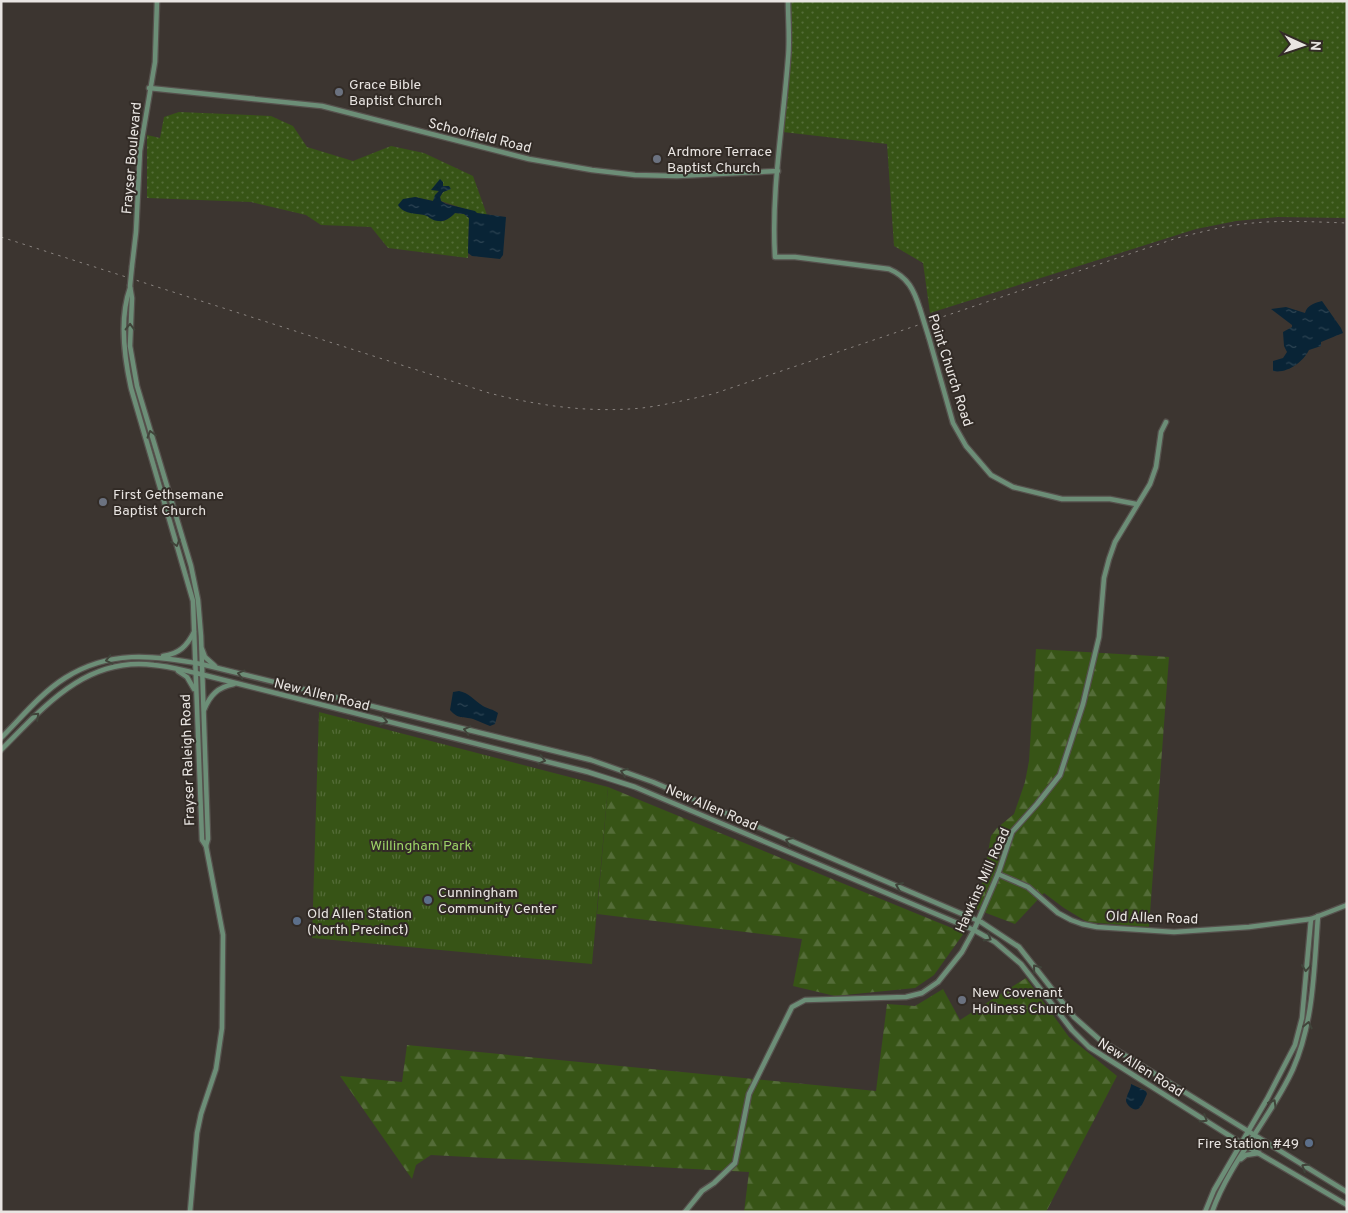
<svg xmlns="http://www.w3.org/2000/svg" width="1348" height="1213" viewBox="0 0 1348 1213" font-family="Overpass,sans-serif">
  <defs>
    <pattern id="grass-dots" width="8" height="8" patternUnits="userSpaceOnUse" patternTransform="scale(1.25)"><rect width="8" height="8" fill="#375416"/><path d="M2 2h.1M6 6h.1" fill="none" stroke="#546c38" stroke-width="1.8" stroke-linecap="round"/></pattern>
    <pattern id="forest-firs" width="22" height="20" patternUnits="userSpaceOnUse" patternTransform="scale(1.25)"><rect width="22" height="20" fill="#375416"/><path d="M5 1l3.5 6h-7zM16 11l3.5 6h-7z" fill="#546c38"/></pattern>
    <pattern id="park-tufts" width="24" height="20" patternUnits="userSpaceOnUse" patternTransform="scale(1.25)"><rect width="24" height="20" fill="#375416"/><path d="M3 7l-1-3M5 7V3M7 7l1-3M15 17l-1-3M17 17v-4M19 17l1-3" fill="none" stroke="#546c38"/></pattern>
    <pattern id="water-ripples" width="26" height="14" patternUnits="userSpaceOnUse" patternTransform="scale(1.25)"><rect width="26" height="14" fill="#092436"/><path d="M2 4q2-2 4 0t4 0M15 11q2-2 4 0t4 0" fill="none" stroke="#2d4453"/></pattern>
  </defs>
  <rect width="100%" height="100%" fill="#3c3530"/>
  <g fill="url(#grass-dots)">
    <polygon points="790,1 1347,1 1347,218 1278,217 1236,221 1196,229 930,313 923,263 894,246 887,144 783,132 790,62"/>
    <path d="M179 112 271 116 293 126 307 147 353 161 391 146 424 153 473 176 487 215 477 213 441 201 440 197 443 192 450 189 431 190H439L433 201 415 197 401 209C409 213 417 213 425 215 441 220 441 226 455 213L464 214 469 218 468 258 388 248 371 227 321 225 306 215 251 202 147 198V135L160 138 164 117Z"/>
  </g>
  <g fill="url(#forest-firs)">
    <polygon points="1036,649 1169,657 1149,927 1087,922 1064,908 1044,893 1015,924 973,908 981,889 991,836 997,828 1014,814 1025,782 1029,761"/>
    <polygon points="608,787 964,933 934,975 915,988 835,996 793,986 802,939 597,914"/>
    <polygon points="1026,978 1069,1037 1117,1076 1046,1212 744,1212 749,1172 431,1155 416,1165 412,1179 340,1076 402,1082 407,1045 876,1091 887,1004 915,1006 943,989 960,1020"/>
  </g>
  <polygon fill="url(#park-tufts)" points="319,712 608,787 592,964 312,938"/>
  <g fill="url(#water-ripples)">
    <path d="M440 179 443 182V186H449L451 189 443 192 440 197 441 201 446 204 475 211 477 213 506 217 503 255 500 259 472 256 468 253 469 218 464 214 455 213C450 218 445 222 438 221 434 221 430 218 427 216 417 212 405 216 398 205L403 199 415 197 433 201 435 195 439 191 431 190Z"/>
    <path d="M1322 301 1341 328 1343 333 1321 342V346L1309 350C1303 362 1287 374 1273 371V361L1283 358 1287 352 1284 346 1283 332 1292 327V325L1271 309 1286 307 1305 313C1307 305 1315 303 1322 301Z"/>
    <path d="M459 691C469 693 474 700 483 706 488 709 493 709 498 713L495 724 490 726C484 724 479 721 473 719 463 716 459 720 450 710L453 692Z"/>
    <path d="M1131 1084 1146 1091 1147 1094C1145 1098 1142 1107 1138 1109 1133 1111 1126 1105 1126 1100 1127 1094 1131 1089 1131 1084Z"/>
  </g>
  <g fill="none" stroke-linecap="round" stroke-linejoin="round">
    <defs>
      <g id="secondary">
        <path d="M788 1C788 20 790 40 788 59 783 125 771 191 775 257H795L889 269C908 277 914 290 920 309"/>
        <polyline points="149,88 322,106 529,159 592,170 635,175 677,176 778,171"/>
        <polyline points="132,266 136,232 140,151 155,62 157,1"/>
        <polyline points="130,286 132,298 130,346 137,386 191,566 198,600 201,636 208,839 206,846 223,935 222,1028 216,1069 201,1114 197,1133 190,1212"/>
        <path d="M130 288C119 319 124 356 131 388L193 601 202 840 206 846"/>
        <polyline points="929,338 953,423 966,446 991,475 1013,487 1062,499 1110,499 1136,504"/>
        <polyline points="202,649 205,657 215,666"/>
        <path d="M163 656C179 654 187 646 194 632"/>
        <polyline points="178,671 187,677 194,689"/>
        <path d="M204 710C210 695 218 687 234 684"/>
        <path d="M1 738C21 718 41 693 65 678 109 650 153 655 201 664L591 760 653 782 981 922 1019 947 1074 1017 1100 1040 1347 1192"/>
        <path d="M1 750C44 707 86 656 154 665 168 666 182 670 196 673L588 772 635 787 974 930 995 942 1021 964 1072 1030 1089 1047 1241 1143 1347 1205"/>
        <polyline points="998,874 1028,887 1058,913 1071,920 1082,924 1097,927 1174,932 1249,927 1311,919 1347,905"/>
        <polyline points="1241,1159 1246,1155 1259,1153"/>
        <polyline points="685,1212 702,1191 714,1183 735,1163 749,1094 792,1007 805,1000 906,997 922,993 938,982 962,952 974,930 998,874 1012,832 1037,804 1060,775 1083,704 1099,637 1104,578 1109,559 1115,542 1150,484 1156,467 1161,432 1166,422"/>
        <polyline points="1205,1212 1214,1190 1267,1099 1295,1045 1302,1018 1311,919"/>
        <path d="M1212 1212C1230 1161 1271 1118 1293 1069 1314 1021 1314 968 1318 916"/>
      </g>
    </defs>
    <use href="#secondary" stroke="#56514d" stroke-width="7"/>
    <use href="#secondary" stroke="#6c8e77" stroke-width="4.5"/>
    <path stroke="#8b8581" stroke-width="1" stroke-dasharray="2.5 5" stroke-linecap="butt" d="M1 237 489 393C539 406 590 413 642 408 666 405 690 399 713 394L1177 238C1202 232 1227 225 1253 223 1284 220 1316 222 1347 223"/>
    <defs>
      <g id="secondary-bridge">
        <polyline points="130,286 132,266"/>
        <polyline points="920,309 929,338"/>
      </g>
    </defs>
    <use href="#secondary-bridge" stroke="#56514d" stroke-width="7" stroke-linecap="butt"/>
    <use href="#secondary-bridge" stroke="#6c8e77" stroke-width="4.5"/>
  </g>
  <defs><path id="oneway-chevron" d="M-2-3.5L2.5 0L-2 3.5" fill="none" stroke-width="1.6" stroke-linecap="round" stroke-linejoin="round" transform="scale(1.25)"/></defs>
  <g stroke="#40443a">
    <use href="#oneway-chevron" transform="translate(130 327) rotate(-89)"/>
    <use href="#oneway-chevron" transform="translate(151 434) rotate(-106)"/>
    <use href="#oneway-chevron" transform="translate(176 543) rotate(73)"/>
    <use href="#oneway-chevron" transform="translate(109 660) rotate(167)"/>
    <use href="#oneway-chevron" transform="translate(241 674) rotate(-165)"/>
    <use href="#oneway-chevron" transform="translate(36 716) rotate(-44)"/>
    <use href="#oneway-chevron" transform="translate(384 721) rotate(14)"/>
    <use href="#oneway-chevron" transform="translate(467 730) rotate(-166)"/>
    <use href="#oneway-chevron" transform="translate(542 760) rotate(14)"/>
    <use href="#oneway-chevron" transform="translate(624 772) rotate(-161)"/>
    <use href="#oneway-chevron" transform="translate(789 841) rotate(-157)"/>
    <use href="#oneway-chevron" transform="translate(899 886) rotate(-157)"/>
    <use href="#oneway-chevron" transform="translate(988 938) rotate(31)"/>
    <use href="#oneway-chevron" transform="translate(1036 968) rotate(-129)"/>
    <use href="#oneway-chevron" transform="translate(1306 968) rotate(95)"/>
    <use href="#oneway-chevron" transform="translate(1308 1025) rotate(-78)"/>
    <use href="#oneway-chevron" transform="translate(1273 1103) rotate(-60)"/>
    <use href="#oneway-chevron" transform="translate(1204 1119) rotate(32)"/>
    <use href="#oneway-chevron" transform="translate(1305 1167) rotate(-148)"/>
  </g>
  <g fill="#6b7280" stroke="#322b26" stroke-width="2">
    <circle cx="339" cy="92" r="5"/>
    <circle cx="657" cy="159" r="5"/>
    <circle cx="103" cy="502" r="5"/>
    <circle cx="962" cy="1000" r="5"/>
  </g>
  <g fill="#5c6f8a" stroke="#322b26" stroke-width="2">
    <circle cx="428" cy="900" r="5"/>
    <circle cx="297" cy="921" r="5"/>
    <circle cx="1309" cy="1143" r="5"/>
  </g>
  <g text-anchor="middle" stroke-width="4" stroke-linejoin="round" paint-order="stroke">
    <g font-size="14" fill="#e9e5e2" stroke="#322b26" text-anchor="start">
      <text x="349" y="89">Grace Bible<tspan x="349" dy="16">Baptist Church</tspan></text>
      <text x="667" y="156">Ardmore Terrace<tspan x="667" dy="16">Baptist Church</tspan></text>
      <text x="113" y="499">First Gethsemane<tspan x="113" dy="16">Baptist Church</tspan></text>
      <text x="438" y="897">Cunningham<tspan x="438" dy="16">Community Center</tspan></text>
      <text x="307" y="918">Old Allen Station<tspan x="307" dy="16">(North Precinct)</tspan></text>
      <text x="972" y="997">New Covenant<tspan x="972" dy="16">Holiness Church</tspan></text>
      <text x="1299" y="1148" text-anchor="end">Fire Station #49</text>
    </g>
    <g font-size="14" fill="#e9e5e2" stroke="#322b26">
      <text transform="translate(480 135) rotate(14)" y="5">Schoolfield Road</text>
      <text transform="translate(131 158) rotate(-85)" y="5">Frayser Boulevard</text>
      <text transform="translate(951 370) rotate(72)" y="5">Point Church Road</text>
      <text transform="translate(322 694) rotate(14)" y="5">New Allen Road</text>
      <text transform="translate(187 760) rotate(-92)" y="5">Frayser Raleigh Road</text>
      <text transform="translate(712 807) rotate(23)" y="5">New Allen Road</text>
      <text transform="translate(982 880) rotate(-66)" y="5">Hawkins Mill Road</text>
      <text transform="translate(1152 917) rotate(2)" y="5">Old Allen Road</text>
      <text transform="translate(1141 1067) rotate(32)" y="5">New Allen Road</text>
    </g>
    <g font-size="14" fill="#9cd267" stroke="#322b26">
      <text x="421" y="850">Willingham Park</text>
    </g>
  </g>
  <rect width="1348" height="1213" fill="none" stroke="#e9e5e2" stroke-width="5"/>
  <g transform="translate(1303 45) rotate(93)" stroke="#322b26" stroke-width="4" paint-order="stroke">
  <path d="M0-4L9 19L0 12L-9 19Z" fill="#e9e5e2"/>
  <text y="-8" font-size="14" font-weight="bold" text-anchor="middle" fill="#e9e5e2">N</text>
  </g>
</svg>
